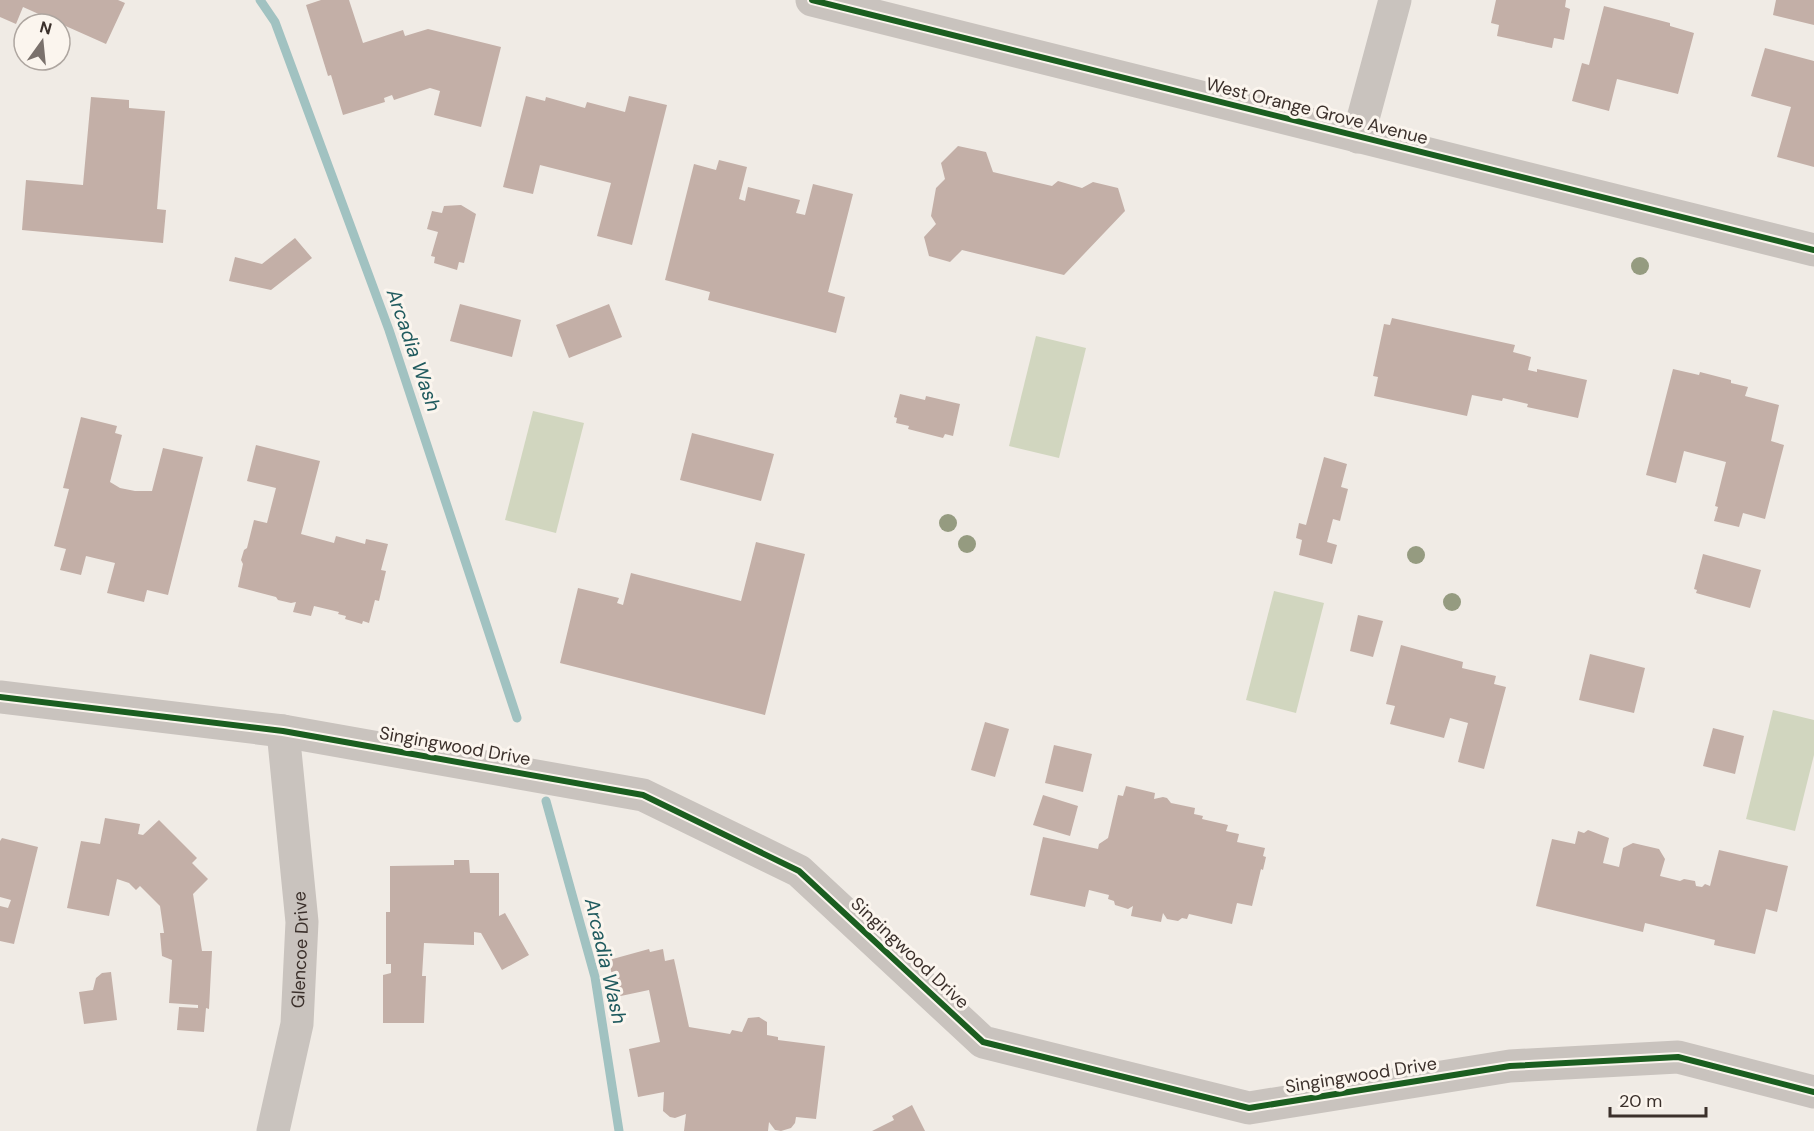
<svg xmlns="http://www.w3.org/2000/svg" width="1814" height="1131" viewBox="0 0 1814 1131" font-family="'DM Sans',sans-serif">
  <rect width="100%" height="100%" fill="#f0ebe5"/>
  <g fill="#d1d6bf">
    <polygon points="1036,336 1086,348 1059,458 1009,446"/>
    <polygon points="533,411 584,423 556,533 505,520"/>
    <polygon points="1274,591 1324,603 1296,713 1246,700"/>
    <polygon points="1773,710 1814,720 1814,755 1795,831 1746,819"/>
  </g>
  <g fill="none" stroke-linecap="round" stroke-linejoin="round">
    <g stroke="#a1c2c1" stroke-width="9">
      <polyline points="260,0 275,22 389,330 517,718"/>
      <polyline points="546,801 595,977 619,1131"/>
    </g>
  </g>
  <g fill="#c3afa7">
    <polygon points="0,0 118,0 125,3 106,44 23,7 16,24 0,17"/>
    <polygon points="321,0 349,0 363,43 403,30 405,36 428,29 501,47 481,127 434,115 440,91 430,88 394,100 392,95 384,98 385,102 343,115 331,75 328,76 306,5"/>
    <polygon points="1496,0 1566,0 1565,7 1570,9 1564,40 1554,38 1552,48 1497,36 1499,25 1491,23"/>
    <polygon points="1776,0 1814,0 1814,25 1773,15"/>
    <polygon points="1604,6 1670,23 1670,26 1694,33 1678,94 1617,79 1609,111 1572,101 1582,63 1589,65"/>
    <polygon points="1765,48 1814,61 1814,167 1777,157 1791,107 1751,96"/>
    <polygon points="526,96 545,101 546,97 585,108 587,102 625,112 629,96 667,105 632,245 597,236 611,183 540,165 533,194 503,187"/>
    <polygon points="91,97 129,100 129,108 165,111 157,209 166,210 163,243 22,230 26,180 83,185"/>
    <polygon points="958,146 986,152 993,172 1052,186 1058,181 1082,188 1093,182 1118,188 1125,211 1064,275 962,250 950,262 929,256 924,237 936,224 931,216 936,188 945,179 941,163"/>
    <polygon points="719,160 747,167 739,199 745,201 748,187 800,200 796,213 805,215 813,184 853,194 828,292 845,297 836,333 708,300 710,292 665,280 694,164 716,170"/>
    <polygon points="461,205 476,214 464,263 459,262 457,270 434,263 435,257 431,256 438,232 427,229 432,211 442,213 444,206"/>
    <polygon points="295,238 312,258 271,290 229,281 235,257 262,264"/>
    <polygon points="460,304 521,320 512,357 450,341"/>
    <polygon points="609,304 622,337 569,358 556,325"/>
    <polygon points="1392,318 1515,345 1513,352 1531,357 1528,370 1537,372 1537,369 1587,380 1578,418 1527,407 1528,404 1503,398 1502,401 1472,395 1467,416 1374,396 1378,377 1373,376 1384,324 1390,325"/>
    <polygon points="1673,369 1699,375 1700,372 1731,380 1731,383 1748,387 1745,396 1779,405 1771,441 1784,445 1765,519 1743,513 1739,527 1714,521 1718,507 1715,506 1726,462 1684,451 1676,483 1646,475"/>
    <polygon points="900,394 925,400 926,396 960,404 953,436 945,434 943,438 908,429 909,426 896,423 897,418 894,417"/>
    <polygon points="81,417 117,426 115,433 122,435 110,482 120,488 135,491 152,491 163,448 203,457 168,595 147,590 144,602 107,593 115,563 86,556 81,575 60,570 66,549 54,546 69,489 63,488"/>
    <polygon points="692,433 774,454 761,501 680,480"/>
    <polygon points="256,445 320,461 301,534 334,543 336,536 365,544 366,539 388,544 381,570 386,571 379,601 375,600 369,623 363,621 362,624 345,619 346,616 338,614 339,612 314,606 311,616 293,612 296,602 291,603 278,600 276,597 238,587 243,564 241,560 244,550 247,548 254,520 267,523 276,488 247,481"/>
    <polygon points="1324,457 1347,464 1341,487 1348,489 1340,521 1333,519 1327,542 1337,545 1332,564 1299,555 1302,540 1296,538 1299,523 1306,525"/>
    <polygon points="756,542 805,554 765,715 560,663 578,588 619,598 617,603 623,605 631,573 741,601"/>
    <polygon points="1703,554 1761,570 1750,608 1696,593 1697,590 1694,589"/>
    <polygon points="1358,615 1383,621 1373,657 1350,651"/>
    <polygon points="1401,645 1463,662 1462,668 1496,676 1494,684 1506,687 1484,769 1458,762 1468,723 1450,718 1444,738 1390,724 1395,706 1386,704"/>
    <polygon points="1590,654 1645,668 1634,713 1579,700"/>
    <polygon points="985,722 1009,729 995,777 971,770"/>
    <polygon points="1713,728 1744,736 1735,774 1703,766"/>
    <polygon points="1054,745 1092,754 1083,792 1045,783"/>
    <polygon points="1126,786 1155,793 1154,799 1163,797 1167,798 1171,803 1195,808 1194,814 1203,816 1202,819 1228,825 1226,831 1239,834 1237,842 1265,848 1263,856 1266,857 1263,870 1261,869 1252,906 1237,903 1232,924 1189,914 1187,919 1182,918 1178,921 1167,919 1163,913 1161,922 1131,916 1133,906 1128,909 1115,905 1114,901 1108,899 1109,895 1089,890 1085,907 1030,895 1043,837 1098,849 1099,844 1108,838 1118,795 1123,796"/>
    <polygon points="1043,795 1078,806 1070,836 1033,825"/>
    <polygon points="105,818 140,824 138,834 143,835 159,820 197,858 192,863 208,879 193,894 202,951 212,951 209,1009 206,1008 204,1032 177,1030 179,1007 198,1008 198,1005 169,1003 172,960 162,956 160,933 164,933 160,906 140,886 136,890 129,883 117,879 109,916 67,908 81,841 100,844"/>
    <polygon points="1588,830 1609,838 1603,863 1619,867 1623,848 1633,843 1659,849 1665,859 1660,876 1680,881 1684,879 1695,881 1696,886 1702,887 1705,884 1710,886 1719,850 1788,866 1777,912 1766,909 1755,954 1714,945 1715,940 1645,923 1643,932 1536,906 1552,839 1575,844 1578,831 1584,833"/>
    <polygon points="2,838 38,847 14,944 0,941 0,906 8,908 11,900 0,897 0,841"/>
    <polygon points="454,860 469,860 470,873 499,873 499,916 505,913 529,955 502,970 481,933 474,932 474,945 424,943 422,976 426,976 424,1023 383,1023 383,975 391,973 391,964 386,964 386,912 390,912 390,866 454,865"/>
    <polygon points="649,949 650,952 663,949 665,961 674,959 689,1027 730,1034 732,1030 742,1032 748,1018 759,1017 767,1022 767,1035 778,1037 778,1040 825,1046 816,1119 796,1117 795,1123 791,1128 781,1131 775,1130 769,1122 768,1131 684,1131 686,1114 675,1118 670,1117 663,1111 664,1092 638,1097 629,1049 660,1042 649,990 616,997 609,960"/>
    <polygon points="111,972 117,1020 84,1024 79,992 93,990 96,978 102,973"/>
    <polygon points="912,1105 925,1131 872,1131 894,1120 892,1116"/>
  </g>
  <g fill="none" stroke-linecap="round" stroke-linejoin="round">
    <g stroke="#c9c3be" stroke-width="33">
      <polyline points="812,0 1814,250"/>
      <polyline points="1358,137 1395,0"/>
      <polyline points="0,697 283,731 643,795 799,871 983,1042 1249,1108 1510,1066 1678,1057 1814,1092"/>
      <path id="s1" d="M273 1131 297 1024 302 922 283 731"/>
    </g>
    <defs>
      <g id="cycleway">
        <polyline points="812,0 1814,250"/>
        <polyline points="0,697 283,731 643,795 799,871 983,1042 1249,1108 1510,1066 1678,1057 1814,1092"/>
      </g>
    </defs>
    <use href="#cycleway" stroke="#fbf5ee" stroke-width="10"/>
    <use href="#cycleway" stroke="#1b5e20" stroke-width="6"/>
  </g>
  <g fill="#959b80">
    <circle cx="1640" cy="266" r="9"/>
    <circle cx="948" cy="523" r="9"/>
    <circle cx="967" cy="544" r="9"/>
    <circle cx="1416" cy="555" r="9"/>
    <circle cx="1452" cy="602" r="9"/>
  </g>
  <g text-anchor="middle" stroke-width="6" stroke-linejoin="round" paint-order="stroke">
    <g font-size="18" fill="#3b302b" stroke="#fbf5ee">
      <text transform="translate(1317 111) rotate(14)" y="6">West Orange Grove Avenue</text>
      <text transform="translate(455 746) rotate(10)" y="6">Singingwood Drive</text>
      <text dy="6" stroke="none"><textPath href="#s1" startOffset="184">Glencoe Drive</textPath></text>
      <text transform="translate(910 953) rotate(43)" y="6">Singingwood Drive</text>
      <text transform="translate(1361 1075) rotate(-9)" y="6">Singingwood Drive</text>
    </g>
    <g font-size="20" font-style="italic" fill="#1f5a5e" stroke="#fbf5ee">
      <text transform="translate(414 350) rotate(71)" y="7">Arcadia Wash</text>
      <text transform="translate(606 961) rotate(77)" y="7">Arcadia Wash</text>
    </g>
  </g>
  <g transform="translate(42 42) rotate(15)"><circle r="28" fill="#fbf5ee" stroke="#aea6a0" stroke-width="1.5"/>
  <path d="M0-4.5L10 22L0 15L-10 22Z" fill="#7a716c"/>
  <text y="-9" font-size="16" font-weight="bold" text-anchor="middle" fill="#3b302b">N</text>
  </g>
  <path d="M1610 1107v9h96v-9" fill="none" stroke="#3b302b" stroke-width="3"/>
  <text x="1619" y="1107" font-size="18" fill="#3b302b" stroke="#fbf5ee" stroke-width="4.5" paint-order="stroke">20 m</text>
</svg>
